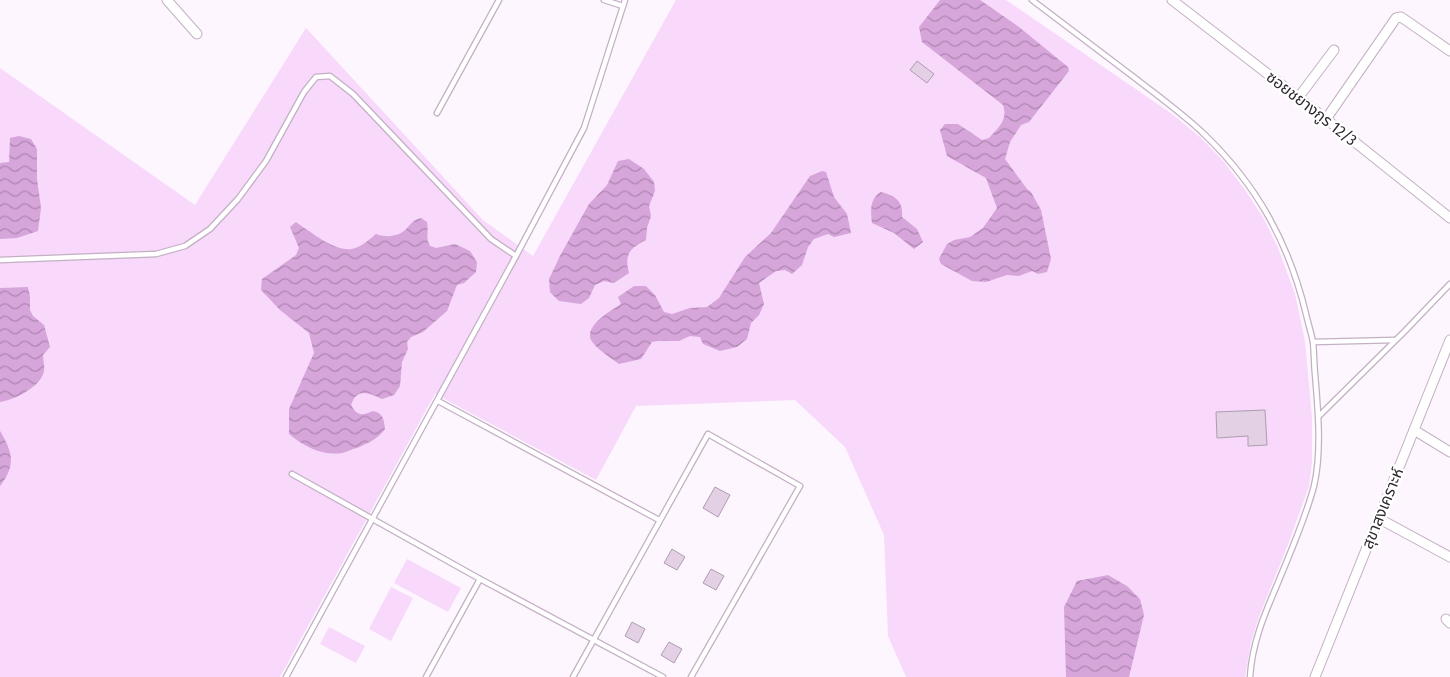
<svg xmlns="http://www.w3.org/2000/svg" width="1450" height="677" viewBox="0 0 1450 677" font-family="'Fira Sans Condensed','Noto Sans Thai',sans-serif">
  <defs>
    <pattern id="water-waves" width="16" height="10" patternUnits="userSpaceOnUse" patternTransform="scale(1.25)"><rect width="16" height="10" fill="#d6a5da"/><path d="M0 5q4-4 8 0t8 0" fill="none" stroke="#ae86b1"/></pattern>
  </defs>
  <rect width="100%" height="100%" fill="#fdf6fe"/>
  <g fill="#f8d8fb">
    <polygon points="676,0 1006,0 1172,114 1201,138 1224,162 1245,190 1264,219 1278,248 1295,294 1305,341 1312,418 1312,462 1309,486 1289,542 1260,614 1251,642 1245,677 906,677 888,636 884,535 845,447 795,400 636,406 596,480 435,394 280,677 0,677 0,68 195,205 306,28 483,220 533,256"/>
    <polygon points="407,559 461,588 448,612 394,583"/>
    <polygon points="391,587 413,598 391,641 369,629"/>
    <polygon points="329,627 365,646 356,663 320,644"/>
  </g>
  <g fill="url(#water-waves)">
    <path d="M940 0H980L1019 27 1068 67 1069 71 1029 122 1021 125 1010 142 1005 159 1027 189 1031 192 1041 210 1051 259 1047 272 1038 274 1032 271 1019 276 1007 275 986 282 972 281 941 264 939 259 947 244 954 240 970 237 983 228 997 208 986 178 947 156 940 130 945 124H958L982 140 989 138C999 127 1008 120 1003 105L922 42 919 27Z"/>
    <polygon points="19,136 31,139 37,149 37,179 41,208 38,231 17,238 0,239 0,163 9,162 10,138"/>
    <path d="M629 159 644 169 654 182 655 191 649 206 651 216 647 228 646 240C630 248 624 254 629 273L614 283 604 281 595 285 589 298 581 304 559 301 550 292 549 279 561 254 589 204 607 185 618 161Z"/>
    <path d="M822 171 826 172 834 197 847 214 851 233 834 237 828 234 814 239 808 247 802 265 792 274 785 270 776 271 759 283 764 304 759 315 751 323 747 339 737 347 720 351 703 344 700 337 690 336 679 341H658L652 342 641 359 619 364C611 358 601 352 594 344 579 329 610 311 621 304L618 297 634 286H646L655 295 664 312 672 314 690 308 707 307 719 298 745 257 771 233 810 176Z"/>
    <path d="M881 192C896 196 903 201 902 217L917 229 923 242 914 249 894 233 872 223C871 211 869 199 881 192Z"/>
    <path d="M421 218 427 222C429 233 425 236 430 246L436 248 455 244 470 251 477 262 476 272 464 283 457 285 447 311 423 332 411 337 407 342 408 349 402 362 400 386 394 395 382 399C369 393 357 387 351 405 357 416 362 416 373 411 383 413 384 419 385 429 378 439 368 443 357 448 352 449 347 452 342 453 322 456 303 446 289 434V409L314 353 309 333 280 310 261 290 262 279 296 255 299 248 290 227 296 222C309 231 335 252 352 249 361 247 369 240 376 234 383 237 393 237 401 233 409 229 409 221 421 218Z"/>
    <path d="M28 287 30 297V310L33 316 44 325 50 347 43 355C43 360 45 367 44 371 41 387 14 400 0 402V288Z"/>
    <path d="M0 431C13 453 16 465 0 486Z"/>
    <polygon points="1108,575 1127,586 1140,599 1144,615 1129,677 1066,677 1064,607 1077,581"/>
  </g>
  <g fill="#e3d0e4" stroke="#ae9cb0">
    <polygon points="917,61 934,74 927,83 910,70"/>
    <polygon points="1265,410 1267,445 1248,446 1248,436 1217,438 1216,412"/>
    <polygon points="715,487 730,495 718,517 703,508"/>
    <polygon points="672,549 685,557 677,570 664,563"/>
    <polygon points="711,569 724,576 716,590 703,583"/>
    <polygon points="632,622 645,629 638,643 625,636"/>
    <polygon points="669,642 682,649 674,663 661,655"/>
  </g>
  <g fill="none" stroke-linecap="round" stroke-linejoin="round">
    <defs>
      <g id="service">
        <polyline points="604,0 623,6"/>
        <path d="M1032 0C1066 26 1101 52 1135 78 1158 96 1183 114 1204 134 1257 185 1289 243 1306 314 1308 323 1311 332 1313 342 1314 352 1314 363 1315 374 1318 409 1322 452 1314 486 1305 520 1290 553 1277 585 1264 615 1252 644 1250 677"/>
        <polyline points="437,113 499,0"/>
        <polyline points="0,260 156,254 185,246 210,229 238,199 266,161 304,92 316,77 330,76 353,94 491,239 516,256"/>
        <polyline points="1313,342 1395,340"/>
        <polyline points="438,401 659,520"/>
        <polyline points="1319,416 1405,331 1450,284"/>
        <polyline points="292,474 480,579 663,677"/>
        <polyline points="286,677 516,256 584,128 625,0"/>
        <polyline points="426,677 480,579"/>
        <polyline points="573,677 708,434 800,486 691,677"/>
      </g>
      <g id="minor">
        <polyline points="167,0 197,34"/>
        <polyline points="1172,0 1326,119 1450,218"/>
        <polyline points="1298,98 1334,50"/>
        <polyline points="1326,119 1396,18 1401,17 1404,19 1450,51"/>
        <polyline points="1414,430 1450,452"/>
        <polyline points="1378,518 1450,557"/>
        <polyline points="1446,619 1450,623"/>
        <polyline points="1315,677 1450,340"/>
      </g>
    </defs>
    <use href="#service" stroke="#c3b0c4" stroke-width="7"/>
    <use href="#minor" stroke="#c3b0c4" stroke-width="11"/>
    <use href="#service" stroke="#fff" stroke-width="4.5"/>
    <use href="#minor" stroke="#fff" stroke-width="9"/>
  </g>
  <g text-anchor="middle" stroke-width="5" stroke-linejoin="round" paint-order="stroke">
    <g font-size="16" fill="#2f2830" stroke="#fff">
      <text transform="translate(1312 108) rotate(38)" y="6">ซอยชยางกูร 12/3</text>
      <text transform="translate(1382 508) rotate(-68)" y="6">สุขาสงเคราะห์</text>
    </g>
  </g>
</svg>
